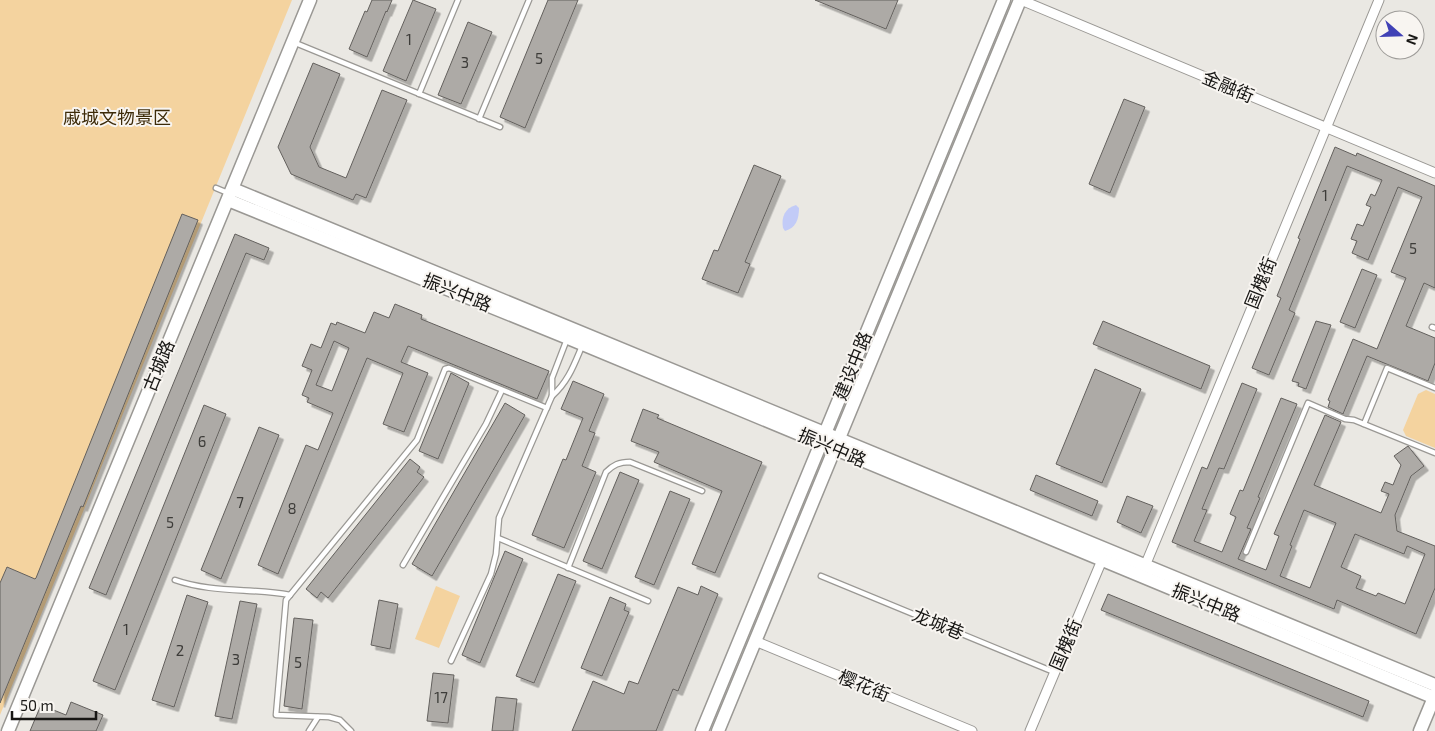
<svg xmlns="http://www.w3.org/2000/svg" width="1435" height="731" viewBox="0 0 1435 731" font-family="'Exo 2','Noto Sans SC',sans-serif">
  <defs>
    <filter id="shadow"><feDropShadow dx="4.5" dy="4.5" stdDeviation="0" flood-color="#0004"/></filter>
  </defs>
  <rect width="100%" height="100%" fill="#eae8e3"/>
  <g fill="#f4d39f">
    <polygon points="0,0 292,0 0,715"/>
    <polygon points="1426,390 1435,394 1435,448 1406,436 1403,430 1418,394"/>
    <polygon points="436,586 460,596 439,648 415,639"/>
  </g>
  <path fill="#c2cbf7" d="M796 205 799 208C799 219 796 228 785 231L783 228C781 217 785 208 796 205Z"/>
  <g fill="#adaaa6" stroke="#63605d" fill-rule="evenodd" filter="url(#shadow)">
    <polygon points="372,0 392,0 387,12 386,11 367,57 349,49 365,11 367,12"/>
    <polygon points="413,0 436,9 406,81 383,71"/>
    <polygon points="548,0 578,0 525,128 500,117"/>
    <polygon points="815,0 898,0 886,29"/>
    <polygon points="468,22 492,32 461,104 438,95"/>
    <polygon points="313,63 340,74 310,147 319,167 346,178 382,90 407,100 366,198 356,194 353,200 291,174 278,147"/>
    <polygon points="1124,99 1145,107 1110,193 1089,184"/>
    <polygon points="1335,147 1356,156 1357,153 1435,186 1435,288 1424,283 1406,326 1435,338 1435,363 1428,381 1367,356 1343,414 1328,407 1330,401 1328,400 1353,339 1377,349 1406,278 1391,272 1422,197 1398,187 1368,260 1352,253 1357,241 1351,239 1357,224 1363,226 1371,207 1366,205 1371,194 1375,196 1382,180 1347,166 1289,310 1295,313 1269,375 1252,368 1281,298 1277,296 1300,239 1298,238"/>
    <polygon points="754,165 781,176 745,262 750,264 738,293 702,279 714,250 718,251"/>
    <polygon points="182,214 198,220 83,507 81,506 0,703 0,583 7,567 35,579 36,578"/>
    <polygon points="235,234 269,248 264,260 246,253 106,595 89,588"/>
    <polygon points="1362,269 1377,275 1355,328 1340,322"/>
    <path d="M395 304 422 315 421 319 549 371 537 399 408 346 401 362 428 373 404 432 383 424 403 373 367 358 278 574 258 565 306 445 318 450 333 413 307 402 309 398 302 395 312 370 302 366 311 344 321 348 331 323 336 325 337 322 365 333 374 312 389 318ZM334 341 349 348 332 391 316 385Z"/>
    <polygon points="1103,321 1210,366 1201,389 1093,344"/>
    <polygon points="1316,321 1331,325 1306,389 1298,386 1299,383 1292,381"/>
    <polygon points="1095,369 1141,389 1102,483 1056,464"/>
    <polygon points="451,373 469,383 438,459 419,451"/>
    <polygon points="573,381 604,394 589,431 595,433 582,466 596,472 564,548 532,535 563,459 566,460 583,418 561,409"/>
    <path d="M1242 383 1257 389 1224 469 1219 468 1202 509 1207 510 1194 541 1222 552 1236 517 1230 514 1240 490 1243 491 1281 398 1297 404 1258 497 1260 498 1247 528 1251 529 1238 559 1266 570 1279 536 1274 534 1325 415 1341 422 1314 485 1381 513 1389 494 1381 491 1385 482 1393 485 1401 465 1394 456 1408 446 1424 466 1411 476 1395 515 1397 531 1435 546V588L1416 634 1337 600 1334 609 1172 542 1202 467 1207 469ZM1304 510 1336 523 1310 588 1280 576 1292 546 1290 545ZM1355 534 1404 554 1407 546 1425 554 1405 604 1378 593 1376 596 1356 588 1361 576 1341 567Z"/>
    <polygon points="505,403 525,415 432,576 412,564"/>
    <polygon points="204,405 226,414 115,690 93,681"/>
    <polygon points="643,409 659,415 657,418 762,462 715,573 692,564 722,491 654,462 659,452 631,441"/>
    <polygon points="259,427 279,435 221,579 201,570"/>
    <polygon points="410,459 420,467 417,472 424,477 328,598 321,592 317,598 306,589"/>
    <polygon points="620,472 639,480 602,569 583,561"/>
    <polygon points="1036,475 1098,501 1092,516 1030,490"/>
    <polygon points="670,491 690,499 654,585 635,577"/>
    <polygon points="1127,496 1153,506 1141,533 1117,522"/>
    <polygon points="505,551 523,559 480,663 462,655"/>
    <polygon points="558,574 576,581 534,683 516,676"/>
    <polygon points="701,586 718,594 678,691 673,689 656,731 572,731 593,681 624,694 629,681 638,684 678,587 698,595"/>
    <polygon points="1108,594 1369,701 1363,717 1101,610"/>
    <polygon points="187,595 208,602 174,707 152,700"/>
    <polygon points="610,597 626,604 624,610 629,612 602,676 581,668"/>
    <polygon points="379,600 398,604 390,649 371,645"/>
    <polygon points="240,601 257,604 232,719 215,716"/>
    <polygon points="294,618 313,620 302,709 284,706"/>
    <polygon points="433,673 454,675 448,723 427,721"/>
    <polygon points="496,697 517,699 513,731 492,731"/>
    <polygon points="71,702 103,715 96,731 30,731 41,705 66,715"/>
  </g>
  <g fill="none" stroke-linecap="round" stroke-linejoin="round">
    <defs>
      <g id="lane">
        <polyline points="293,42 500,127"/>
        <polyline points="419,94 458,0"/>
        <polyline points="479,119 529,0"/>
        <polyline points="216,188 228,193"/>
        <polyline points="1432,327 1435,328"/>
        <polyline points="552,396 552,378 567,339"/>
        <polyline points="1364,424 1387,368 1435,388"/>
        <polyline points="498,538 648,601"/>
        <polyline points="1246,552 1308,403 1345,419 1354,420 1435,453"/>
        <polyline points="403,565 486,424 502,390"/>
        <path d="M568 568 606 472C613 465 619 462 630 462L702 491"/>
        <polyline points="821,576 1054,672"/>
        <path d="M175 580C212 593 252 588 290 595"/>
        <path d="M451 661 491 574 496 554 499 518 552 396C568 382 574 365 582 346"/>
        <polyline points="309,731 318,717"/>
        <polyline points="351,731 340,720 329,717 276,715 286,600 417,440 445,369 449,368 547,408"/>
      </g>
      <g id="street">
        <polyline points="1021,0 1435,173"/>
        <polyline points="1145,566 1379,0"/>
        <polyline points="755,641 972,731"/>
        <polyline points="1030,731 1102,560"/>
      </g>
      <g id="secondary">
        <polyline points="233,189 1435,685"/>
        <polyline points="228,200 568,338 1435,698"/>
        <polyline points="8,731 310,0"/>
        <polyline points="702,731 1004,0"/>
        <polyline points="718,731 1020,0"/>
        <polyline points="1420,731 1435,695"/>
      </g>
    </defs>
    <use href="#lane" stroke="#9a9894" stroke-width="7"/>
    <use href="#street" stroke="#9a9894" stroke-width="11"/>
    <use href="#secondary" stroke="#9a9894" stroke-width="15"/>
    <use href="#lane" stroke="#fff" stroke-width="4.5"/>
    <use href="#street" stroke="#fff" stroke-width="9"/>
    <use href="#secondary" stroke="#fff" stroke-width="12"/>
  </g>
  <g text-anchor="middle" stroke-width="4" stroke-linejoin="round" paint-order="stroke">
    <g font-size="15" fill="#3d3c39">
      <text x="409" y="45">1</text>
      <text x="539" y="64">5</text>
      <text x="465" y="68">3</text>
      <text x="1325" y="201">1</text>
      <text x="1413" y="254">5</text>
      <text x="202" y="447">6</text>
      <text x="240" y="508">7</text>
      <text x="292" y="514">8</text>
      <text x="170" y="528">5</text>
      <text x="126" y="635">1</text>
      <text x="180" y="656">2</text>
      <text x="236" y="665">3</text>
      <text x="298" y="668">5</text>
      <text x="441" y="703">17</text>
    </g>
    <g font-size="18" fill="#181715" stroke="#f8f5f1">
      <text transform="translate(1228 87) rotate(23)" y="6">金融街</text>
      <text transform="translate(1261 283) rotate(-68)" y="6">国槐街</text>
      <text transform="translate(457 293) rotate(22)" y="6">振兴中路</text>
      <text transform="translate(159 366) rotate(-68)" y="6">古城路</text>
      <text transform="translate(853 366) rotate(-68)" y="6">建设中路</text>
      <text transform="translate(832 448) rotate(23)" y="6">振兴中路</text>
      <text transform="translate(1206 603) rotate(22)" y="6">振兴中路</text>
      <text transform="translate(938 624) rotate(22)" y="6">龙城巷</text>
      <text transform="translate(1066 645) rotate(-67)" y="6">国槐街</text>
      <text transform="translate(864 686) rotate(22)" y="6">樱花街</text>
    </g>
    <g font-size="18" fill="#3d2b09" stroke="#f8f5f1">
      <text x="117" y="124">戚城文物景区</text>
    </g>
  </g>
  <g transform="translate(1400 35) rotate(110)"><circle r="24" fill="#f8f5f1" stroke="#9e9c99"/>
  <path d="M0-4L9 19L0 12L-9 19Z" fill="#4041b6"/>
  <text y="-8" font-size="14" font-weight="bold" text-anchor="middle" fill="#181715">N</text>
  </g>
  <path d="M12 711v8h84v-8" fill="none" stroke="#181715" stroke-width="2.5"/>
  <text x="20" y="711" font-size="15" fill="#181715" stroke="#f8f5f1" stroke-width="4" paint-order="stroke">50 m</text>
</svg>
